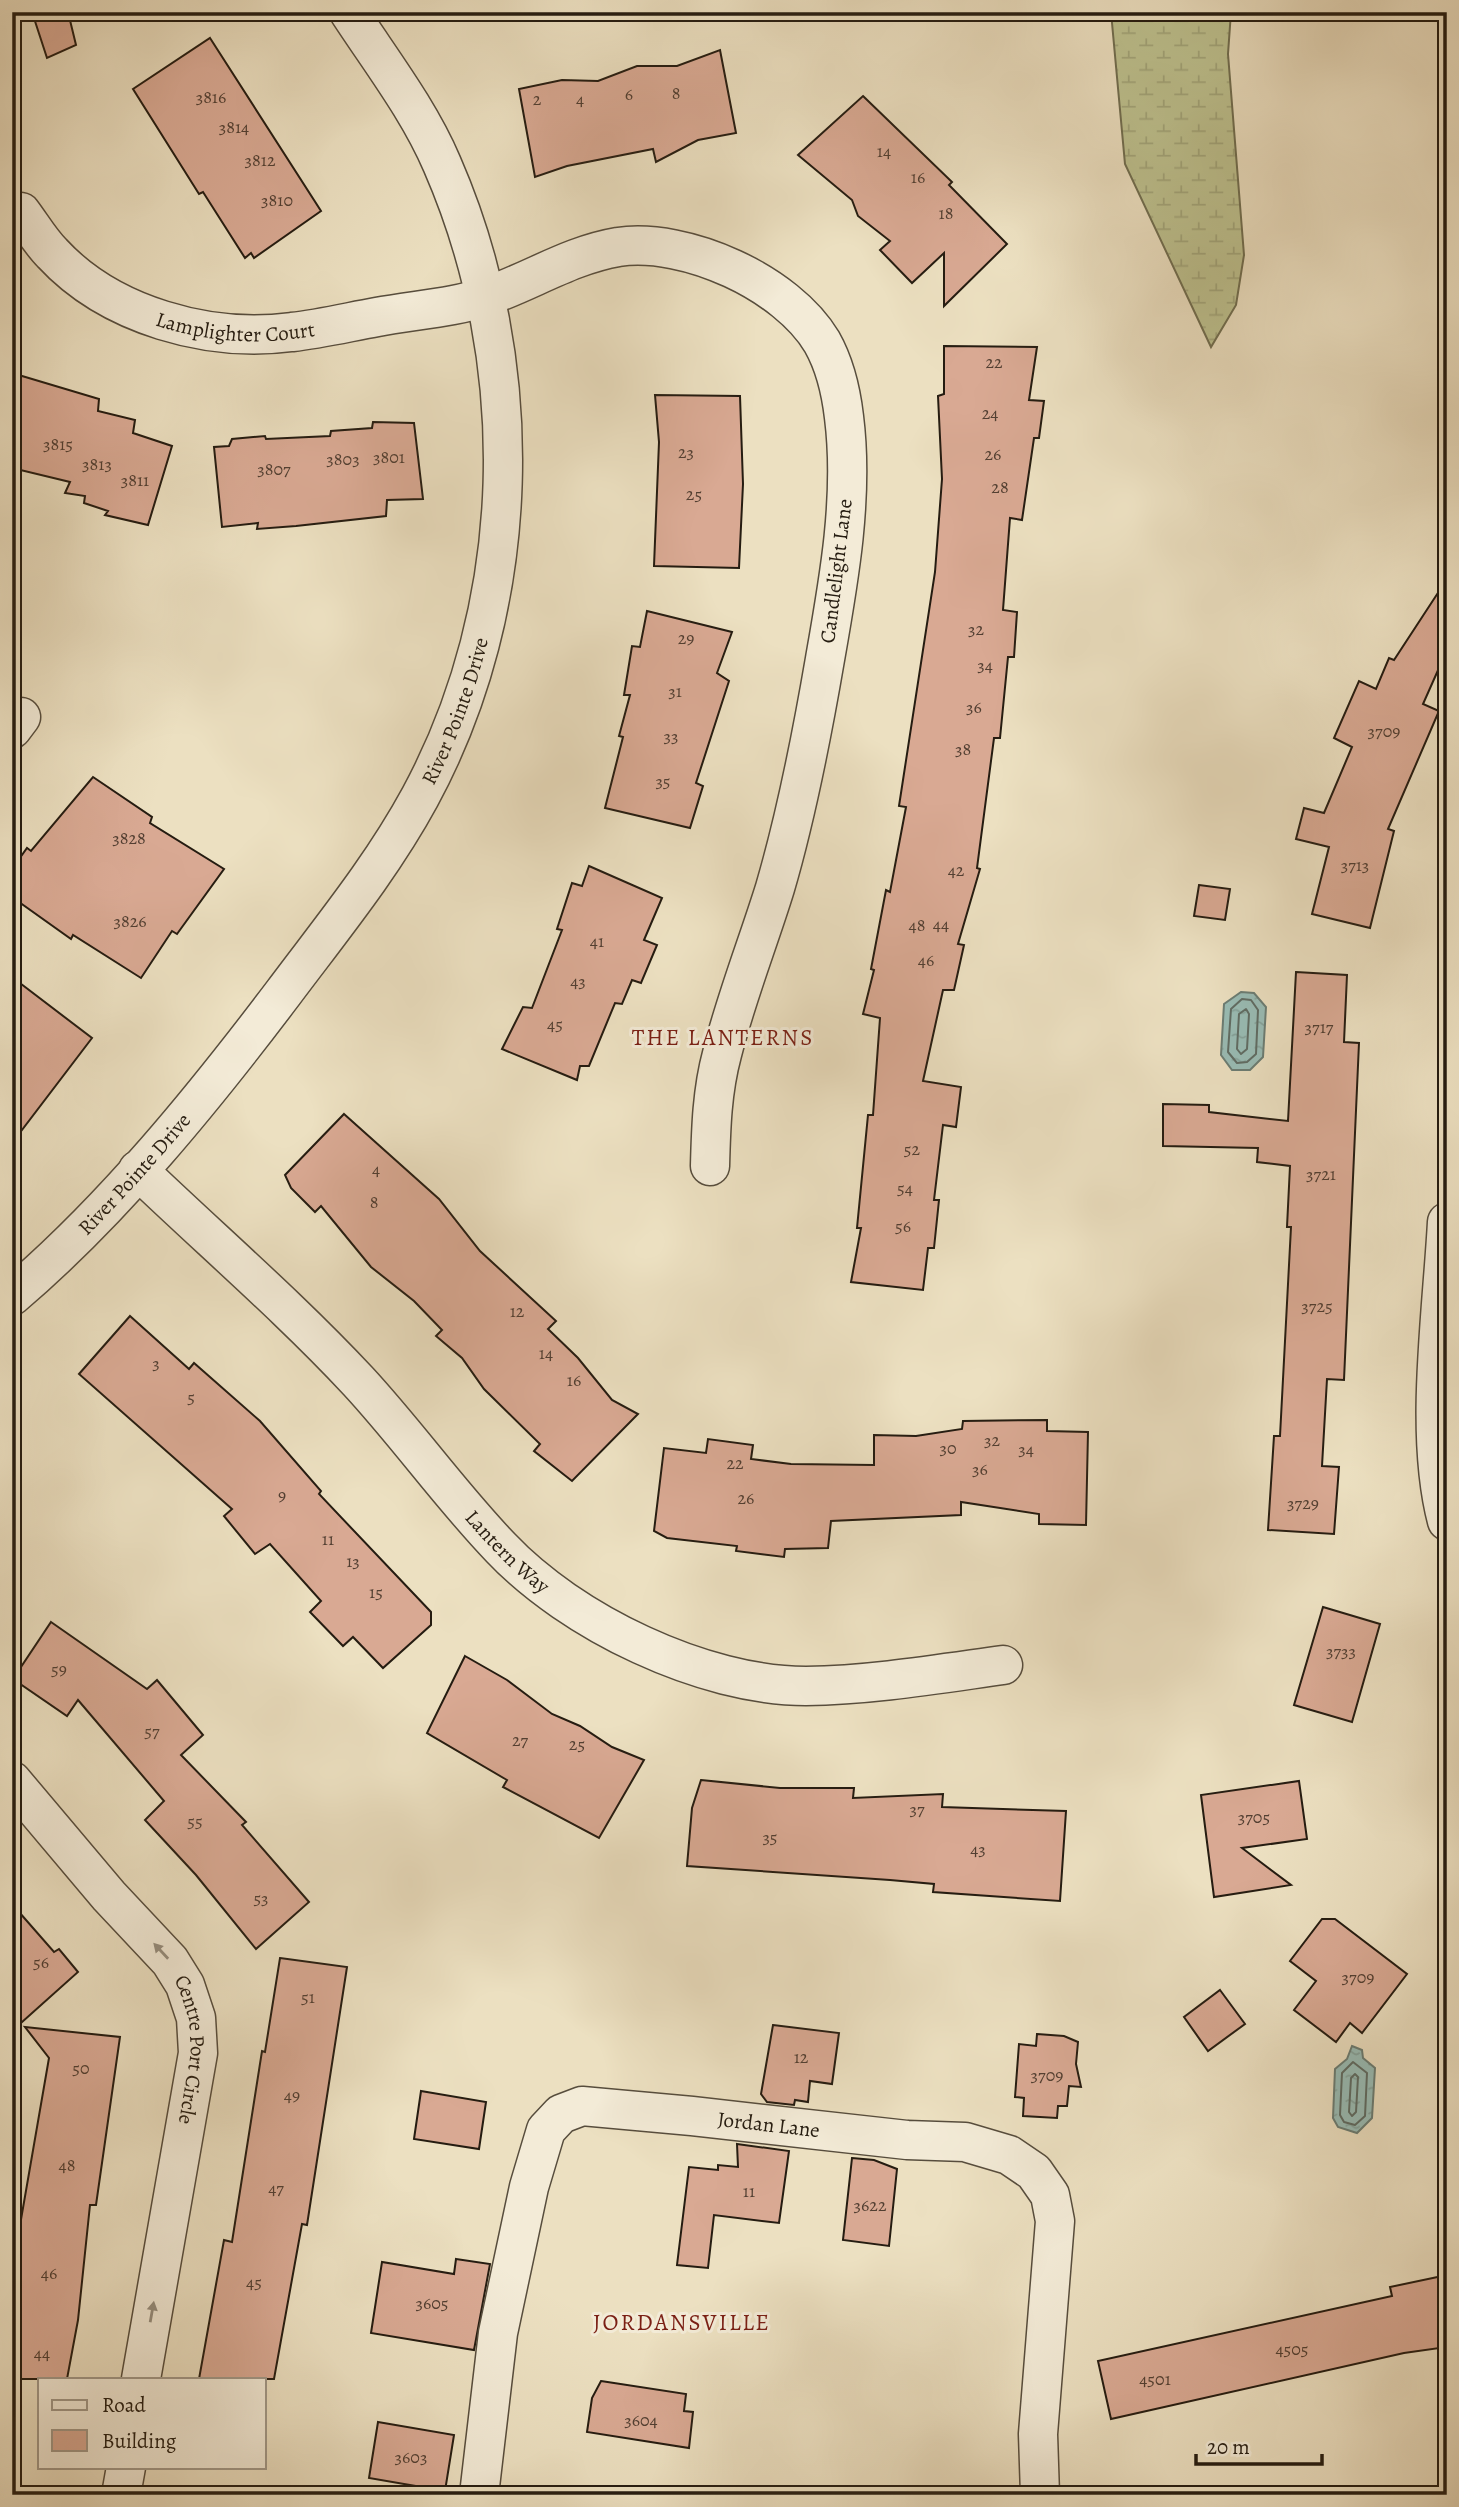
<svg xmlns="http://www.w3.org/2000/svg" width="1459" height="2507" viewBox="0 0 1459 2507" font-family="Alegreya,serif">
  <defs>
    <pattern id="wetland-marsh" width="20" height="14" patternUnits="userSpaceOnUse" patternTransform="scale(1.75)"><rect width="20" height="14" fill="#bdc18f"/><path d="M1 5h8M5 5V1M11 12h8M15 12V8" fill="none" stroke="#a2a57a"/></pattern>
    <pattern id="water-ripples" width="26" height="14" patternUnits="userSpaceOnUse" patternTransform="scale(1.75)"><rect width="26" height="14" fill="#99bdb6"/><path d="M2 4q2-2 4 0t4 0M15 11q2-2 4 0t4 0" fill="none" stroke="#84a29b"/></pattern>
  </defs>
  <rect width="100%" height="100%" fill="#ece0c1"/>
  <filter id="stains"><feTurbulence type="fractalNoise" baseFrequency=".00286" numOctaves="4"/><feColorMatrix values="0 0 0 0 .2 0 0 0 0 .09 0 0 0 0 .02 0 0 0 .5 -.17"/></filter>
  <radialGradient id="worn" r=".72"><stop offset=".6" stop-color="#630" stop-opacity="0"/><stop offset="1" stop-color="#630" stop-opacity=".3"/></radialGradient>
  <polygon fill="url(#wetland-marsh)" stroke="#716e50" stroke-width="2" points="1111,12 1231,12 1228,54 1244,255 1236,305 1211,347 1125,164"/>
  <g fill="url(#water-ripples)" stroke="#6b7d74" stroke-width="2">
    <polygon points="1241,992 1254,993 1266,1007 1263,1057 1250,1070 1232,1070 1221,1055 1224,1004"/>
    <polygon points="1352,2046 1362,2050 1363,2058 1375,2068 1372,2118 1357,2133 1338,2127 1333,2118 1335,2069 1347,2059"/>
  </g>
  <g fill="none" stroke-linecap="round" stroke-linejoin="round">
    <g stroke="#5f6c64" stroke-width="2">
      <polygon points="1242,999 1251,1000 1258,1010 1256,1054 1247,1062 1237,1063 1228,1052 1231,1009"/>
      <polygon points="1246,1009 1249,1014 1247,1049 1241,1054 1237,1049 1239,1014"/>
      <polygon points="1353,2062 1367,2073 1365,2116 1355,2125 1344,2122 1340,2115 1342,2073"/>
      <polygon points="1355,2074 1358,2077 1356,2112 1352,2116 1349,2112 1351,2078"/>
    </g>
  </g>
  <g fill="#d9a993" stroke="#251c11" stroke-width="2">
    <polygon points="32,12 68,12 76,45 47,58"/>
    <polygon points="210,38 321,211 254,258 251,253 245,258 203,192 199,194 133,89"/>
    <polygon points="720,50 736,133 698,140 656,162 653,149 567,166 535,177 519,89 562,80 598,81 637,66 677,66"/>
    <polygon points="863,96 952,182 949,185 1007,244 944,306 944,253 912,283 880,250 890,241 858,216 852,200 798,155"/>
    <polygon points="944,346 1037,347 1029,400 1044,401 1039,438 1034,438 1022,520 1010,518 1003,610 1017,612 1014,657 1008,657 1000,738 994,738 977,868 980,869 958,944 964,945 954,990 943,990 923,1081 961,1087 956,1127 943,1125 934,1200 939,1200 934,1248 928,1248 923,1290 851,1282 861,1228 857,1228 868,1115 873,1115 880,1018 863,1014 874,970 871,969 886,890 890,892 906,807 899,806 935,572 942,479 938,396 944,394"/>
    <polygon points="12,373 99,399 98,411 135,420 133,433 172,446 148,525 105,515 108,511 84,503 85,496 65,493 70,482 12,468"/>
    <polygon points="655,395 740,396 743,484 739,568 654,566 659,442"/>
    <polygon points="373,422 414,423 423,499 387,500 386,516 296,526 257,529 258,523 222,527 214,447 229,446 232,439 265,436 266,439 330,436 331,431 372,428"/>
    <polygon points="1447,579 1447,650 1423,704 1439,711 1388,829 1394,831 1370,928 1312,914 1329,847 1296,839 1304,808 1324,813 1352,747 1334,738 1359,681 1376,689 1389,658 1394,660"/>
    <polygon points="647,611 732,632 717,673 729,681 696,783 703,786 690,828 605,808 623,737 619,736 630,695 624,695 632,646 640,647"/>
    <polygon points="93,777 152,817 150,823 224,869 177,934 172,931 141,978 73,935 71,939 12,897 12,869 27,848 31,851"/>
    <polygon points="589,866 662,898 644,940 657,945 641,983 632,980 622,1004 615,1003 589,1066 580,1066 577,1080 502,1049 523,1007 532,1008 562,930 557,929 572,883 582,886"/>
    <polygon points="1199,885 1230,889 1225,920 1194,916"/>
    <polygon points="1296,972 1347,975 1344,1042 1359,1043 1344,1380 1327,1379 1322,1466 1339,1467 1334,1534 1268,1530 1274,1436 1280,1436 1291,1227 1287,1227 1290,1166 1257,1162 1258,1148 1163,1146 1163,1104 1209,1105 1209,1112 1288,1121"/>
    <polygon points="12,977 92,1038 12,1143"/>
    <polygon points="344,1114 439,1199 480,1251 556,1321 548,1329 578,1358 612,1400 638,1414 572,1481 534,1451 540,1444 484,1389 462,1358 436,1336 442,1330 414,1301 371,1267 321,1206 315,1212 291,1188 285,1175"/>
    <polygon points="130,1316 189,1369 194,1363 260,1421 321,1491 319,1494 431,1612 431,1625 383,1668 353,1637 343,1646 310,1612 321,1601 270,1544 255,1554 224,1516 232,1509 79,1374"/>
    <polygon points="1047,1420 1047,1431 1088,1432 1086,1525 1039,1524 1039,1514 961,1502 961,1515 831,1521 828,1548 785,1549 784,1557 736,1551 737,1546 667,1538 654,1531 664,1448 706,1453 708,1439 753,1445 751,1459 791,1464 874,1465 874,1435 916,1436 962,1429 963,1421"/>
    <polygon points="1323,1607 1380,1624 1352,1722 1294,1705"/>
    <polygon points="51,1622 147,1689 157,1680 203,1735 181,1755 246,1822 242,1825 309,1902 256,1949 196,1875 145,1820 164,1801 78,1700 67,1716 13,1679"/>
    <polygon points="465,1656 507,1680 552,1714 580,1726 612,1747 644,1760 599,1838 503,1787 507,1780 427,1733"/>
    <polygon points="701,1780 780,1788 854,1788 853,1798 943,1794 942,1807 1066,1811 1060,1901 933,1892 934,1884 890,1880 687,1866 692,1808"/>
    <polygon points="1299,1781 1307,1839 1242,1848 1291,1885 1214,1897 1201,1795"/>
    <polygon points="12,1904 54,1952 59,1949 78,1972 12,2031"/>
    <polygon points="1322,1919 1335,1919 1407,1974 1362,2033 1350,2023 1336,2042 1294,2010 1316,1981 1290,1961"/>
    <polygon points="280,1958 347,1967 307,2225 302,2224 274,2379 199,2379 224,2240 232,2242 262,2051 265,2052"/>
    <polygon points="1220,1990 1245,2024 1208,2051 1184,2017"/>
    <polygon points="773,2025 839,2033 832,2084 810,2081 808,2102 795,2100 794,2105 767,2102 761,2094"/>
    <polygon points="25,2027 120,2037 96,2205 90,2205 78,2320 67,2379 12,2379 12,2290 18,2255 15,2254 49,2058"/>
    <polygon points="1037,2034 1064,2036 1078,2042 1076,2064 1081,2087 1069,2086 1067,2106 1058,2106 1057,2118 1023,2116 1024,2098 1015,2097 1019,2044 1036,2046"/>
    <polygon points="421,2091 486,2102 479,2149 414,2139"/>
    <polygon points="737,2144 789,2151 779,2223 714,2215 708,2268 677,2265 689,2167 718,2170 718,2165 738,2167"/>
    <polygon points="852,2158 874,2160 897,2169 889,2246 843,2240"/>
    <polygon points="456,2259 490,2264 474,2350 371,2333 382,2262 454,2274"/>
    <polygon points="1447,2275 1447,2347 1404,2353 1111,2419 1098,2361 1392,2296 1390,2287"/>
    <polygon points="601,2381 686,2394 684,2411 693,2412 689,2448 587,2432 592,2398"/>
    <polygon points="378,2422 454,2435 445,2491 369,2478"/>
  </g>
  <g fill="none" stroke-linecap="round" stroke-linejoin="round">
    <defs>
      <g id="street">
        <path id="s1" d="M21 212C31 225 40 241 52 253 110 316 209 343 292 332 320 329 349 322 377 317 413 310 454 308 488 296 533 280 571 255 618 247 686 237 787 283 822 342 835 365 841 391 844 417 854 496 839 580 825 659 812 735 797 813 775 888 758 943 736 998 722 1054 712 1091 711 1128 710 1166"/>
        <polyline points="12,729 21,717"/>
        <path id="s2" d="M138 1170C211 1240 289 1307 358 1381 408 1435 450 1495 501 1548 571 1622 703 1686 806 1686 872 1685 938 1674 1003 1665"/>
        <path d="M1447 1222C1442 1314 1424 1434 1447 1521"/>
        <path id="s3" d="M12 1296C113 1210 204 1098 284 992 332 928 382 867 420 797 524 605 529 363 442 164 419 110 381 61 349 12"/>
        <path id="s4" d="M12 1781 109 1896 170 1961 185 1985 196 2018 198 2053 141 2379"/>
        <polyline points="121,2495 126,2467"/>
        <path id="s5" d="M479 2495 498 2333 529 2187 546 2130 561 2114 582 2106 692 2116 907 2140 965 2142 1009 2155 1034 2172 1050 2195 1055 2221 1038 2434 1040 2495"/>
      </g>
    </defs>
    <use href="#street" stroke="#574d3d" stroke-width="41"/>
    <use href="#street" stroke="#f3ebd7" stroke-width="38"/>
  </g>
  <defs><path id="oneway-solid" d="M-6-.8H1V-3.2L6.5 0L1 3.2V.8H-6Z" transform="scale(1.75)"/></defs>
  <g fill="#968e7e">
    <use href="#oneway-solid" transform="translate(161 1951) rotate(-133)"/>
    <use href="#oneway-solid" transform="translate(152 2312) rotate(-80)"/>
  </g>
  <g text-anchor="middle" stroke-width="6" stroke-linejoin="round" paint-order="stroke">
    <g font-size="18" fill="#523f32">
      <text x="676" y="99">8</text>
      <text x="629" y="100">6</text>
      <text x="211" y="103">3816</text>
      <text x="537" y="105">2</text>
      <text x="580" y="105">4</text>
      <text x="234" y="133">3814</text>
      <text x="884" y="157">14</text>
      <text x="260" y="166">3812</text>
      <text x="918" y="183">16</text>
      <text x="277" y="206">3810</text>
      <text x="946" y="219">18</text>
      <text x="994" y="368">22</text>
      <text x="990" y="419">24</text>
      <text x="58" y="450">3815</text>
      <text x="686" y="458">23</text>
      <text x="993" y="460">26</text>
      <text x="389" y="463">3801</text>
      <text x="343" y="465">3803</text>
      <text x="97" y="470">3813</text>
      <text x="274" y="475">3807</text>
      <text x="135" y="486">3811</text>
      <text x="1000" y="493">28</text>
      <text x="694" y="500">25</text>
      <text x="976" y="635">32</text>
      <text x="686" y="644">29</text>
      <text x="985" y="671">34</text>
      <text x="675" y="697">31</text>
      <text x="974" y="713">36</text>
      <text x="1384" y="737">3709</text>
      <text x="671" y="742">33</text>
      <text x="963" y="755">38</text>
      <text x="663" y="787">35</text>
      <text x="129" y="844">3828</text>
      <text x="1355" y="871">3713</text>
      <text x="956" y="876">42</text>
      <text x="130" y="927">3826</text>
      <text x="941" y="930">44</text>
      <text x="917" y="931">48</text>
      <text x="597" y="947">41</text>
      <text x="926" y="966">46</text>
      <text x="578" y="987">43</text>
      <text x="555" y="1030">45</text>
      <text x="1319" y="1033">3717</text>
      <text x="912" y="1155">52</text>
      <text x="376" y="1175">4</text>
      <text x="1321" y="1180">3721</text>
      <text x="905" y="1194">54</text>
      <text x="374" y="1208">8</text>
      <text x="903" y="1232">56</text>
      <text x="1317" y="1312">3725</text>
      <text x="517" y="1317">12</text>
      <text x="546" y="1359">14</text>
      <text x="156" y="1369">3</text>
      <text x="574" y="1386">16</text>
      <text x="191" y="1403">5</text>
      <text x="992" y="1446">32</text>
      <text x="948" y="1454">30</text>
      <text x="1026" y="1455">34</text>
      <text x="735" y="1469">22</text>
      <text x="980" y="1475">36</text>
      <text x="282" y="1501">9</text>
      <text x="746" y="1504">26</text>
      <text x="1303" y="1509">3729</text>
      <text x="328" y="1545">11</text>
      <text x="353" y="1567">13</text>
      <text x="376" y="1598">15</text>
      <text x="1341" y="1657">3733</text>
      <text x="59" y="1675">59</text>
      <text x="152" y="1737">57</text>
      <text x="520" y="1746">27</text>
      <text x="577" y="1750">25</text>
      <text x="917" y="1815">37</text>
      <text x="1254" y="1823">3705</text>
      <text x="195" y="1827">55</text>
      <text x="770" y="1843">35</text>
      <text x="978" y="1855">43</text>
      <text x="261" y="1904">53</text>
      <text x="41" y="1968">56</text>
      <text x="1358" y="1983">3709</text>
      <text x="308" y="2003">51</text>
      <text x="801" y="2063">12</text>
      <text x="81" y="2074">50</text>
      <text x="1047" y="2081">3709</text>
      <text x="292" y="2101">49</text>
      <text x="67" y="2171">48</text>
      <text x="276" y="2194">47</text>
      <text x="749" y="2197">11</text>
      <text x="870" y="2211">3622</text>
      <text x="49" y="2279">46</text>
      <text x="254" y="2288">45</text>
      <text x="432" y="2309">3605</text>
      <text x="1292" y="2355">4505</text>
      <text x="42" y="2359">44</text>
      <text x="1155" y="2385">4501</text>
      <text x="641" y="2426">3604</text>
      <text x="411" y="2463">3603</text>
    </g>
    <g font-size="21" fill="#251c11" stroke="#f3ebd7">
      <text dy="7" stroke="none"><textPath href="#s1" startOffset="256">Lamplighter Court</textPath></text>
      <text transform="translate(836 571) rotate(-83)" y="7">Candlelight Lane</text>
      <text dy="7" stroke="none"><textPath href="#s3" startOffset="740">River Pointe Drive</textPath></text>
      <text dy="7" stroke="none"><textPath href="#s3" startOffset="173">River Pointe Drive</textPath></text>
      <text dy="7" stroke="none"><textPath href="#s2" startOffset="532">Lantern Way</textPath></text>
      <text dy="7" stroke="none"><textPath href="#s4" startOffset="334">Centre Port Circle</textPath></text>
      <text dy="7" stroke="none"><textPath href="#s5" startOffset="604">Jordan Lane</textPath></text>
    </g>
    <g font-size="23" letter-spacing="2" fill="#7a1f14" stroke="#f3ebd7">
      <text x="723" y="1045">THE LANTERNS</text>
      <text x="682" y="2330">JORDANSVILLE</text>
    </g>
  </g>
  <rect width="1459" height="2507" fill="none" stroke="#ece0c1" stroke-width="42"/>
  <rect x="14" y="14" width="1431" height="2479" fill="none" stroke="#251c11" stroke-width="3.5"/>
  <rect x="21" y="21" width="1417" height="2465" fill="none" stroke="#251c11" stroke-width="2"/>
  <rect x="38" y="2378" width="228" height="91" fill="#f3ebd7" stroke="#a19888" stroke-width="2"/>
  <rect x="52" y="2400" width="35" height="10" fill="#f3ebd7" stroke="#a19888" stroke-width="2"/>
  <text x="102" y="2412" font-size="21" fill="#251c11">Road</text>
  <rect x="52" y="2430" width="35" height="21" fill="#d9a993" stroke="#a19888" stroke-width="2"/>
  <text x="102" y="2448" font-size="21" fill="#251c11">Building</text>
  <path d="M1196 2454v10h126v-10" fill="none" stroke="#251c11" stroke-width="3.5"/>
  <text x="1207" y="2454" font-size="21" fill="#251c11" stroke="#f3ebd7" stroke-width="5" paint-order="stroke">20 m</text>
  <rect width="100%" height="100%" filter="url(#stains)"/>
  <rect width="100%" height="100%" fill="url(#worn)"/>
</svg>
